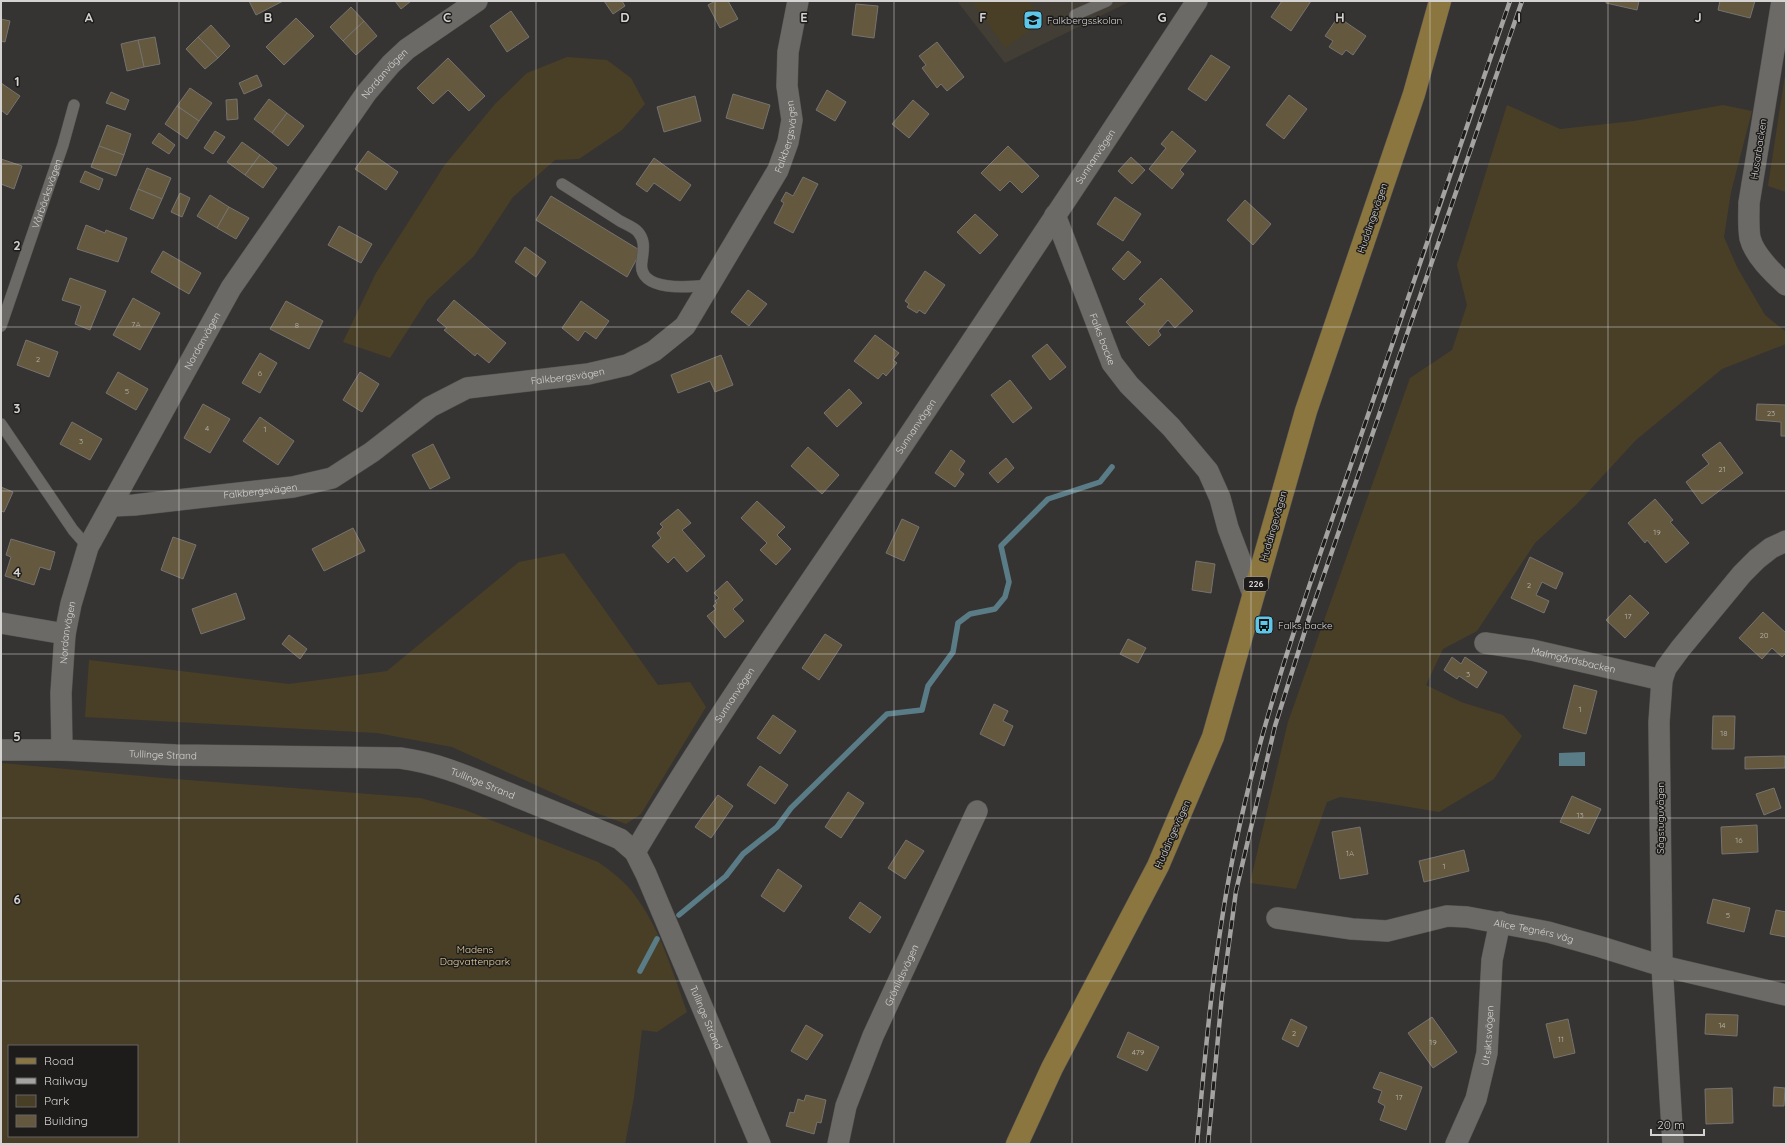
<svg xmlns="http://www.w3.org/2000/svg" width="1787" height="1145" viewBox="0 0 1787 1145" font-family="Quicksand,sans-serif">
  <rect width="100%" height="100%" fill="#363432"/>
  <polygon fill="#423e36" points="957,1 1131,1 1005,63"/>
  <g fill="#493f27" fill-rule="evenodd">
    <polygon points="972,1 1029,1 1044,21 1005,48"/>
    <polygon points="567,57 607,60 631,78 645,104 622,130 579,159 555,160 513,197 474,256 427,300 390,358 343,342 376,273 444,166 495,104 527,73"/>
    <polygon points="1785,75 1786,75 1786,192 1768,186"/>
    <polygon points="1507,105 1560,129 1634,121 1723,105 1752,111 1731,192 1724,237 1737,267 1765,315 1786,332 1786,344 1722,369 1636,440 1576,505 1535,543 1477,631 1443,649 1426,685 1461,702 1503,715 1522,736 1494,779 1439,812 1379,802 1340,797 1327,802 1296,889 1250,883 1288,722 1410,378 1452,350 1467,305 1457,265"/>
    <polygon points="564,553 658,685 690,682 706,707 641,814 626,824 599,814 452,747 377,733 85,717 89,660 289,684 387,671 519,562"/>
    <path d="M1 763 163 778 420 798 465 810 598 862C612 872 626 882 636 897 661 931 673 973 687 1012L657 1032 642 1030 634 1097 625 1144H1ZM9 1046H137V1136H9Z"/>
  </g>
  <polygon fill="#5a7c87" points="1585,752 1585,766 1559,766 1559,753"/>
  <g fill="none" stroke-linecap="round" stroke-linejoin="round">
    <g stroke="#5a7c87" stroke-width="5.5">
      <polyline points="679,915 726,876 743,854 777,827 791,808 887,714 922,710 928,686 953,652 958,623 970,614 995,609 1005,597 1009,582 1001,546 1048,499 1100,482 1112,467"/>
      <polyline points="640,971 657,939"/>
    </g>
  </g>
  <g fill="#64583e" stroke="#757370">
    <polygon points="249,1 283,1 256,15"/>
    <polygon points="395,1 411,1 401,9"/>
    <polygon points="604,1 622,1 625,6 613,14"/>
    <polygon points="715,1 728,1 738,19 720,28 708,5"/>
    <polygon points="1282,1 1311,1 1291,31 1271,17"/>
    <polygon points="1606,1 1639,1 1637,10 1606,3"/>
    <polygon points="1720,1 1755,1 1750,18 1718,10"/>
    <polygon points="856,4 878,6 874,38 852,35"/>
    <polygon points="351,7 364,21 343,41 330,27"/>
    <polygon points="511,11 529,37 507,52 490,26"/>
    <polygon points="1338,17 1366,36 1353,55 1346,50 1342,55 1329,47 1333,41 1325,36"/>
    <polygon points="296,18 314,36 284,65 266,47"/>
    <polygon points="1,19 10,21 5,42 1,41"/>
    <polygon points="364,21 377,36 356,55 343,41"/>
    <polygon points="211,25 230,46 218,58 198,37"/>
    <polygon points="155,37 160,64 144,67 138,40"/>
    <polygon points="198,37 218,58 205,69 186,49"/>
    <polygon points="138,40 144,67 127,71 121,44"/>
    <polygon points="937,42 964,77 947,91 941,84 937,88 922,68 926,65 919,56"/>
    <polygon points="1211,55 1230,67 1206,101 1188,89"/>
    <polygon points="448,58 485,96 469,111 448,90 433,104 417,88"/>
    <polygon points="257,75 262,86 244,94 239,83"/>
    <polygon points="1,83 20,96 7,115 1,110"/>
    <polygon points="190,88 212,103 199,121 177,106"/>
    <polygon points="827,90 846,102 835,121 816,110"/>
    <polygon points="111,92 129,100 125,110 106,103"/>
    <polygon points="733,94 770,105 763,129 726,118"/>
    <polygon points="1289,95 1307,109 1284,139 1266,125"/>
    <polygon points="695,96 701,121 664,132 657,107"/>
    <polygon points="237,99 238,119 227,120 226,100"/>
    <polygon points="269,99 287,113 272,133 254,119"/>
    <polygon points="913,100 929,114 909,138 892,124"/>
    <polygon points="177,106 199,121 187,139 165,124"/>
    <polygon points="287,113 304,126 288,146 272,133"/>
    <polygon points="107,125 131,134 124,155 99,146"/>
    <polygon points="215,131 225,137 213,154 204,148"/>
    <polygon points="1172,131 1196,151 1180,170 1184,174 1172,189 1149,169 1166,148 1161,144"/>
    <polygon points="159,133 175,145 169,154 152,143"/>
    <polygon points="242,142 260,155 245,175 227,162"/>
    <polygon points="99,146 124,155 116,176 91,167"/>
    <polygon points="1008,146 1039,176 1022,193 1010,181 1000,191 981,173"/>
    <polygon points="368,151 398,172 386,190 355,169"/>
    <polygon points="260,155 277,168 263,188 245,175"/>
    <polygon points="1131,157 1145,170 1132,184 1118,171"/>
    <polygon points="654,158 691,185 680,201 654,183 647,192 636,184"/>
    <polygon points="1,159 22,166 14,189 1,184"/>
    <polygon points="147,168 171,178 162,199 138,189"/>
    <polygon points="85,171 103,179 99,190 80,182"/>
    <polygon points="803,177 818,184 793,233 774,223 784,203 781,201 786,192 793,196"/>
    <polygon points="138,189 162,199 153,219 130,209"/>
    <polygon points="180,193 190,198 182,217 171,212"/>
    <polygon points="210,195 229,207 217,228 197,216"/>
    <polygon points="551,196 641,251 627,277 536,220"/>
    <polygon points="1115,197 1141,214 1123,241 1097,224"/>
    <polygon points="1245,200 1271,224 1253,245 1227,220"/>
    <polygon points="229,207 249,218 236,239 217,228"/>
    <polygon points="975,214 998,235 980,254 957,232"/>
    <polygon points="86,225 105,233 106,230 127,238 118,262 77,249"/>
    <polygon points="339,226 372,244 361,263 328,245"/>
    <polygon points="525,247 546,262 536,277 515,262"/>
    <polygon points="163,251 201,273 189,294 151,272"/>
    <polygon points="1128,251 1141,262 1124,280 1112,269"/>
    <polygon points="925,271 945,285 925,314 919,310 917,313 907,307 909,304 905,301"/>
    <polygon points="70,278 106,291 90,330 75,324 81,306 62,300"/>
    <polygon points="1161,278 1193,311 1175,328 1168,320 1158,331 1161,335 1149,346 1126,322 1145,304 1139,299"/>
    <polygon points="748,290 767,304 749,326 731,312"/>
    <polygon points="133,298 160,313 140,350 113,335"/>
    <polygon points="454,300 506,343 489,363 477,353 475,356 444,330 447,328 437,320"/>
    <polygon points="286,301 323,321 309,349 270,329"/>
    <polygon points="581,301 609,321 596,339 585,331 578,341 562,328"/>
    <polygon points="875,335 899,353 893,360 897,363 886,376 883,373 878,379 854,361"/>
    <polygon points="26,340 58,352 49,377 17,365"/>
    <polygon points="1047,344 1066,367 1050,380 1032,356"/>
    <polygon points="260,353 277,363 260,393 242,383"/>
    <polygon points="721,355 733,385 715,392 710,381 678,393 671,375"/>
    <polygon points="118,372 148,389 136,410 106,393"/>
    <polygon points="360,372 379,384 362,412 343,400"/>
    <polygon points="1010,380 1032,408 1013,423 991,395"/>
    <polygon points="849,389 862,403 837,427 824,413"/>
    <polygon points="203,404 230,419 210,453 184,438"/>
    <polygon points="1757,404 1786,405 1786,436 1781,436 1781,422 1756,420"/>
    <polygon points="260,417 294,441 278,465 243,441"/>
    <polygon points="72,422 102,439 90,460 60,444"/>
    <polygon points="1720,442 1743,473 1702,504 1686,482 1709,464 1702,455"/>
    <polygon points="433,444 450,478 430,489 412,455"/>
    <polygon points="808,447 839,475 822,494 791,466"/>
    <polygon points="951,450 965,461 959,470 964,474 955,487 935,473"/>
    <polygon points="1006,458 1014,468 998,483 989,473"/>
    <polygon points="1,487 13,492 4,512 1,511"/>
    <polygon points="1655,499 1673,520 1670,522 1689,543 1666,563 1647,540 1645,543 1628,523"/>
    <polygon points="757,501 785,527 777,535 791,549 776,565 760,550 767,543 741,518"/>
    <polygon points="678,509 691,523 682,530 705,556 687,572 674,557 668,563 652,546 661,538 657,533 663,527 660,524"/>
    <polygon points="902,519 919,527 904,561 886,553"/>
    <polygon points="353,528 365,551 324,571 312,549"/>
    <polygon points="173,537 196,545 183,579 161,570"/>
    <polygon points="11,539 55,552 50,570 40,567 34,585 5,576 11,557 6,555"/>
    <polygon points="1530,557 1563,573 1556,589 1542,582 1536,595 1549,601 1544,613 1511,598"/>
    <polygon points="1196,561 1215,564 1211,593 1192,590"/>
    <polygon points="727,581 743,600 733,609 744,621 725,638 707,616 716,609 713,606 717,603 715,601 719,598 714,593"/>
    <polygon points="236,593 245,619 201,634 192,609"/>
    <polygon points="1630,595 1649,613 1625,638 1606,620"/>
    <polygon points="1763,612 1786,633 1786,653 1782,657 1772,648 1762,659 1739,638"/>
    <polygon points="825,634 842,645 819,680 802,668"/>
    <polygon points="289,635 307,649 300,659 282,644"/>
    <polygon points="1128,639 1146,648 1138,663 1120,654"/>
    <polygon points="1452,657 1461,664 1465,657 1487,672 1477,688 1459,676 1457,679 1444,670"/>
    <polygon points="1574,685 1597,691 1586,734 1563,728"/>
    <polygon points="994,704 1008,711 1003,721 1013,726 1004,746 980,734"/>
    <polygon points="773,715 796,731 780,754 757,738"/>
    <polygon points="1713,716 1735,716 1734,749 1712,749"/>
    <polygon points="1785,756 1785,768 1745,769 1745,757"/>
    <polygon points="760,766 788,785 775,804 747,785"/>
    <polygon points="1774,788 1781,808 1764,815 1756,794"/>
    <polygon points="848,792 864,803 841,838 825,827"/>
    <polygon points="718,795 733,806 711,838 695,827"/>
    <polygon points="1572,796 1601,809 1589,834 1560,822"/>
    <polygon points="1757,825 1758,852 1722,854 1721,827"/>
    <polygon points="1360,827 1368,874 1340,879 1332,832"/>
    <polygon points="906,840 924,851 905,879 888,868"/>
    <polygon points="1464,850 1469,871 1424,882 1419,861"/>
    <polygon points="778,869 802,886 784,912 761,896"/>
    <polygon points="1713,899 1750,908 1744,932 1707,923"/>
    <polygon points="860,902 881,917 870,933 849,918"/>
    <polygon points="1776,910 1786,912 1786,937 1770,934"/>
    <polygon points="1706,1014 1738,1015 1737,1036 1705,1034"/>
    <polygon points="1432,1017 1457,1052 1433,1068 1408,1033"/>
    <polygon points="1291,1019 1307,1027 1298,1047 1282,1039"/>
    <polygon points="1568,1019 1575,1053 1554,1058 1546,1024"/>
    <polygon points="806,1025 823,1035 807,1060 791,1051"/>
    <polygon points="1128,1032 1159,1047 1147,1071 1117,1057"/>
    <polygon points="1380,1072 1422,1087 1406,1130 1380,1120 1385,1106 1378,1102 1382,1091 1373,1088"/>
    <polygon points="1774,1087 1785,1088 1784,1106 1773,1106"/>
    <polygon points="1732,1088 1733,1123 1706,1124 1705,1089"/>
    <polygon points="806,1095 826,1100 821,1123 817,1122 814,1134 786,1126 790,1112 794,1113 798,1099 804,1101"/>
  </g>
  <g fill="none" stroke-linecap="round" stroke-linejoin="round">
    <defs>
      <g id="service">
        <polyline points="1075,15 1107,1"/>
        <path d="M562 184C581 196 600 208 620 221 625 224 634 227 638 232 646 241 643 251 642 261 636 293 691 287 709 285"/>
        <path id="s1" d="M1 326 63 145 74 105"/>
        <polyline points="1,424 73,530 88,547"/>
      </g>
      <g id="minor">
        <path d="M1782 1 1749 203C1749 215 1748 226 1750 238 1754 255 1773 273 1786 285"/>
        <path id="s2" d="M1055 215 1112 363 1129 385 1171 427 1208 471 1220 498 1228 528 1253 594"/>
        <path id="s3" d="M112 506 134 505 293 487 332 478 372 452 430 407 467 388 588 374 627 365 654 351 685 326 778 170 788 142 792 120 787 86 788 52 798 1"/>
        <polyline points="1,623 65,634"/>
        <path id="s4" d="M1485 643 1532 650 1662 680"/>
        <path id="s5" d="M1 750H62L176 755 400 758C440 763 476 780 513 795 549 810 585 824 620 839L635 852 646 874 760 1144"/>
        <path id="s6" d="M62 750 61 693 65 634 71 604 88 547 231 288 367 92 391 64 407 49 477 1"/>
        <path id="s7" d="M635 852C715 717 806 589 894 458 996 306 1097 154 1197 1"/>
        <path id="s8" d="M1277 918 1352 929 1387 931 1447 916 1467 917 1548 932 1601 947 1662 966 1786 995"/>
        <path id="s9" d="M838 1144 846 1106 873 1036 977 811"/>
        <path id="s10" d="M1456 1144 1476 1099 1487 1053 1492 960 1500 922"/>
        <polyline points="1673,1144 1662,966 1659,722 1662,680 1666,668 1680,649 1742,574 1757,559 1771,548 1786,541"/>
      </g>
      <polyline id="primary" points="1017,1144 1052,1068 1158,866 1213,737 1306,411 1414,94 1440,1"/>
    </defs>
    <use href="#service" stroke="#545351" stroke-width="12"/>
    <use href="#minor" stroke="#545351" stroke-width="22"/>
    <use href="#primary" stroke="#545351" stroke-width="23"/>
    <use href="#service" stroke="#6c6a67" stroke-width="11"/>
    <use href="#minor" stroke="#6c6a67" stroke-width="21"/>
    <use href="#primary" stroke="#8b7640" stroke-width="22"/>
    <defs>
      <g id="rail">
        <path d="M1197 1144C1206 1043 1215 941 1236 842 1264 709 1311 581 1355 453 1406 303 1457 152 1510 1"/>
        <polyline points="1208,1144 1222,995 1236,891 1275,726 1309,618 1522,1"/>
      </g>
    </defs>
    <use href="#rail" stroke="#a5a3a1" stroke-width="4.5"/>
    <use href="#rail" stroke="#1d1c1b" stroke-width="3" stroke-dasharray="9" stroke-linecap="butt"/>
  </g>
  <path fill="none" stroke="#d4d3d1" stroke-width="1" stroke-opacity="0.55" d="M179 1V1144M357 1V1144M536 1V1144M715 1V1144M894 1V1144M1072 1V1144M1251 1V1144M1430 1V1144M1608 1V1144M1 164H1786M1 327H1786M1 491H1786M1 654H1786M1 818H1786M1 981H1786"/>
  <defs>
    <symbol id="school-square" viewBox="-11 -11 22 22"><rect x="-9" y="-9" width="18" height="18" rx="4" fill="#5cc7e8" stroke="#1d1c1b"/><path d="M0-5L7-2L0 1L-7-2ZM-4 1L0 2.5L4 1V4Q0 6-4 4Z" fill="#111"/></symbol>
    <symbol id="bus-square" viewBox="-11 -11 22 22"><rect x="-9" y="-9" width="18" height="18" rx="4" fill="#5cc7e8" stroke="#1d1c1b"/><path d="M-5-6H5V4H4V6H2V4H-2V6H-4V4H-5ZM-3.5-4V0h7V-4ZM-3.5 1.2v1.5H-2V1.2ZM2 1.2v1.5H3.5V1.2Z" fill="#111"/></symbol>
  </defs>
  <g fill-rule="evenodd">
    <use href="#school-square" x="1022" y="9" width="22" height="22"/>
    <use href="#bus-square" x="1253" y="614" width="22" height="22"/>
  </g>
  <g text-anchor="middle" stroke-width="3" stroke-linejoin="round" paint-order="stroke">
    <g font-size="8" fill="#b8b4ac">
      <text x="136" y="327">7A</text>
      <text x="297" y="328">8</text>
      <text x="38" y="362">2</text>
      <text x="260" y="376">6</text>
      <text x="127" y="394">5</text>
      <text x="1771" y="416">23</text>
      <text x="207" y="431">4</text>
      <text x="265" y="432">1</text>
      <text x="81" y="444">3</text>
      <text x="1722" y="472">21</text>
      <text x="1657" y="535">19</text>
      <text x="1529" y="588">2</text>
      <text x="1628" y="619">17</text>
      <text x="1764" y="638">20</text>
      <text x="1468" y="677">3</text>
      <text x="1580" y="712">1</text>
      <text x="1724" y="736">18</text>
      <text x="1580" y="818">13</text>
      <text x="1739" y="843">16</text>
      <text x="1350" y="856">1A</text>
      <text x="1444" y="869">1</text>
      <text x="1728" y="918">5</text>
      <text x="1722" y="1028">14</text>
      <text x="1294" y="1036">2</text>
      <text x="1561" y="1042">11</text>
      <text x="1433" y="1045">19</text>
      <text x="1138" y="1055">479</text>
      <text x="1399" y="1100">17</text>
    </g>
    <rect fill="#1d1c1b" stroke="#9d9c9a" stroke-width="1" x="1244" y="577" width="24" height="14" rx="3"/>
    <g font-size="9" font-weight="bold" fill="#d4d3d1">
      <text x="1256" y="587">226</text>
    </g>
    <g font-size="10" fill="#d4d3d1" stroke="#1d1c1b" text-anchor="start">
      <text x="1047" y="24">Falkbergsskolan</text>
      <text x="1278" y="629">Falks backe</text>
    </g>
    <g font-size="10" fill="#d4d3d1" stroke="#1d1c1b">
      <text dy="4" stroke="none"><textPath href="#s6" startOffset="766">Nordanvägen</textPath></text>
      <text dy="4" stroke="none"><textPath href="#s3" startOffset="833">Falkbergsvägen</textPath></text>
      <text transform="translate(1758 149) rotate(-81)" y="4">Husarbacken</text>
      <text dy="4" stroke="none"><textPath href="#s7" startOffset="834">Sunnanvägen</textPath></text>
      <text dy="4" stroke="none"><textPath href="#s1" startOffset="140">Vårbäcksvägen</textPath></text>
      <text transform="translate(1372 218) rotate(-71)" y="4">Huddingevägen</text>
      <text dy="4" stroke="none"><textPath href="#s2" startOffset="133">Falks backe</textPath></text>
      <text dy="4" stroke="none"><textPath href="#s6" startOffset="442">Nordanvägen</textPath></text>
      <text dy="4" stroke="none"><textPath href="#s3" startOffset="486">Falkbergsvägen</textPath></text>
      <text dy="4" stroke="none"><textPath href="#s7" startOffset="510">Sunnanvägen</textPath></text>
      <text dy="4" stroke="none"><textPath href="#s3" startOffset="149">Falkbergsvägen</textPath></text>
      <text transform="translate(1273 526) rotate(-74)" y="4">Huddingevägen</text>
      <text dy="4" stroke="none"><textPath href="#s6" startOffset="118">Nordanvägen</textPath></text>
      <text dy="4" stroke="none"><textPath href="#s4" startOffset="90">Malmgårdsbacken</textPath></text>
      <text dy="4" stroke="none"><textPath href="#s7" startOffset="186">Sunnanvägen</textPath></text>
      <text dy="4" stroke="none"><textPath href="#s5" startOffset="162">Tullinge Strand</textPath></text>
      <text dy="4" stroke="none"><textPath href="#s5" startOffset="486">Tullinge Strand</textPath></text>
      <text transform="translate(1660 818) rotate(-90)" y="4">Sågstuguvägen</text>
      <text transform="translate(1172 834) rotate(-66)" y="4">Huddingevägen</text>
      <text dy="4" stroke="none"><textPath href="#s8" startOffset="261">Alice Tegnérs väg</textPath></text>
      <text dy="4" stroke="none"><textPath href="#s9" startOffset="181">Grönlidsvägen</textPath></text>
      <text dy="4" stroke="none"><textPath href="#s5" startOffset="834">Tullinge Strand</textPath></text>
      <text dy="4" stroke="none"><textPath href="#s10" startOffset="114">Utsiktsvägen</textPath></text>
    </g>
    <g font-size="10" fill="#ecd5a1" stroke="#1d1c1b">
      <text x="475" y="953">Madens<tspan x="475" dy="12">Dagvattenpark</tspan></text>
    </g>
  </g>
  <g font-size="13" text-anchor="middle" font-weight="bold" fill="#d4d3d1" stroke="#1d1c1b" stroke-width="3" stroke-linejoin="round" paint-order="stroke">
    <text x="89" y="22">A</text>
    <text x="268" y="22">B</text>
    <text x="447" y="22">C</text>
    <text x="625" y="22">D</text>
    <text x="804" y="22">E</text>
    <text x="983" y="22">F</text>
    <text x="1162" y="22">G</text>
    <text x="1340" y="22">H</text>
    <text x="1519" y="22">I</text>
    <text x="1698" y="22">J</text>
    <text x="17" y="86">1</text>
    <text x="17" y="250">2</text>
    <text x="17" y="413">3</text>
    <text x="17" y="577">4</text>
    <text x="17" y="741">5</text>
    <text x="17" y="904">6</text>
  </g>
  <rect width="1787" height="1145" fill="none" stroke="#d4d3d1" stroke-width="4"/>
  <rect x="8" y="1045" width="130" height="92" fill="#1d1c1b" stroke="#666564"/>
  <rect x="16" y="1058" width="20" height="6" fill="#8b7640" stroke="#666564"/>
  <text x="44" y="1065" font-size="12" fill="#d4d3d1">Road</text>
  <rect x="16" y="1078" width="20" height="6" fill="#a5a3a1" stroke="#666564"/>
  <text x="44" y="1085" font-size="12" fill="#d4d3d1">Railway</text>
  <rect x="16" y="1095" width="20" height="12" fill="#493f27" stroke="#666564"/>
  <text x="44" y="1105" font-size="12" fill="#d4d3d1">Park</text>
  <rect x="16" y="1115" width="20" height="12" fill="#64583e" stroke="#666564"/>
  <text x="44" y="1125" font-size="12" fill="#d4d3d1">Building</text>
  <path d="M1651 1129v6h53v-6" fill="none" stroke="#d4d3d1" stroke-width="2"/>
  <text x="1657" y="1129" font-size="12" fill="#d4d3d1" stroke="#1d1c1b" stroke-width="3" paint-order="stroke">20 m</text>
</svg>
